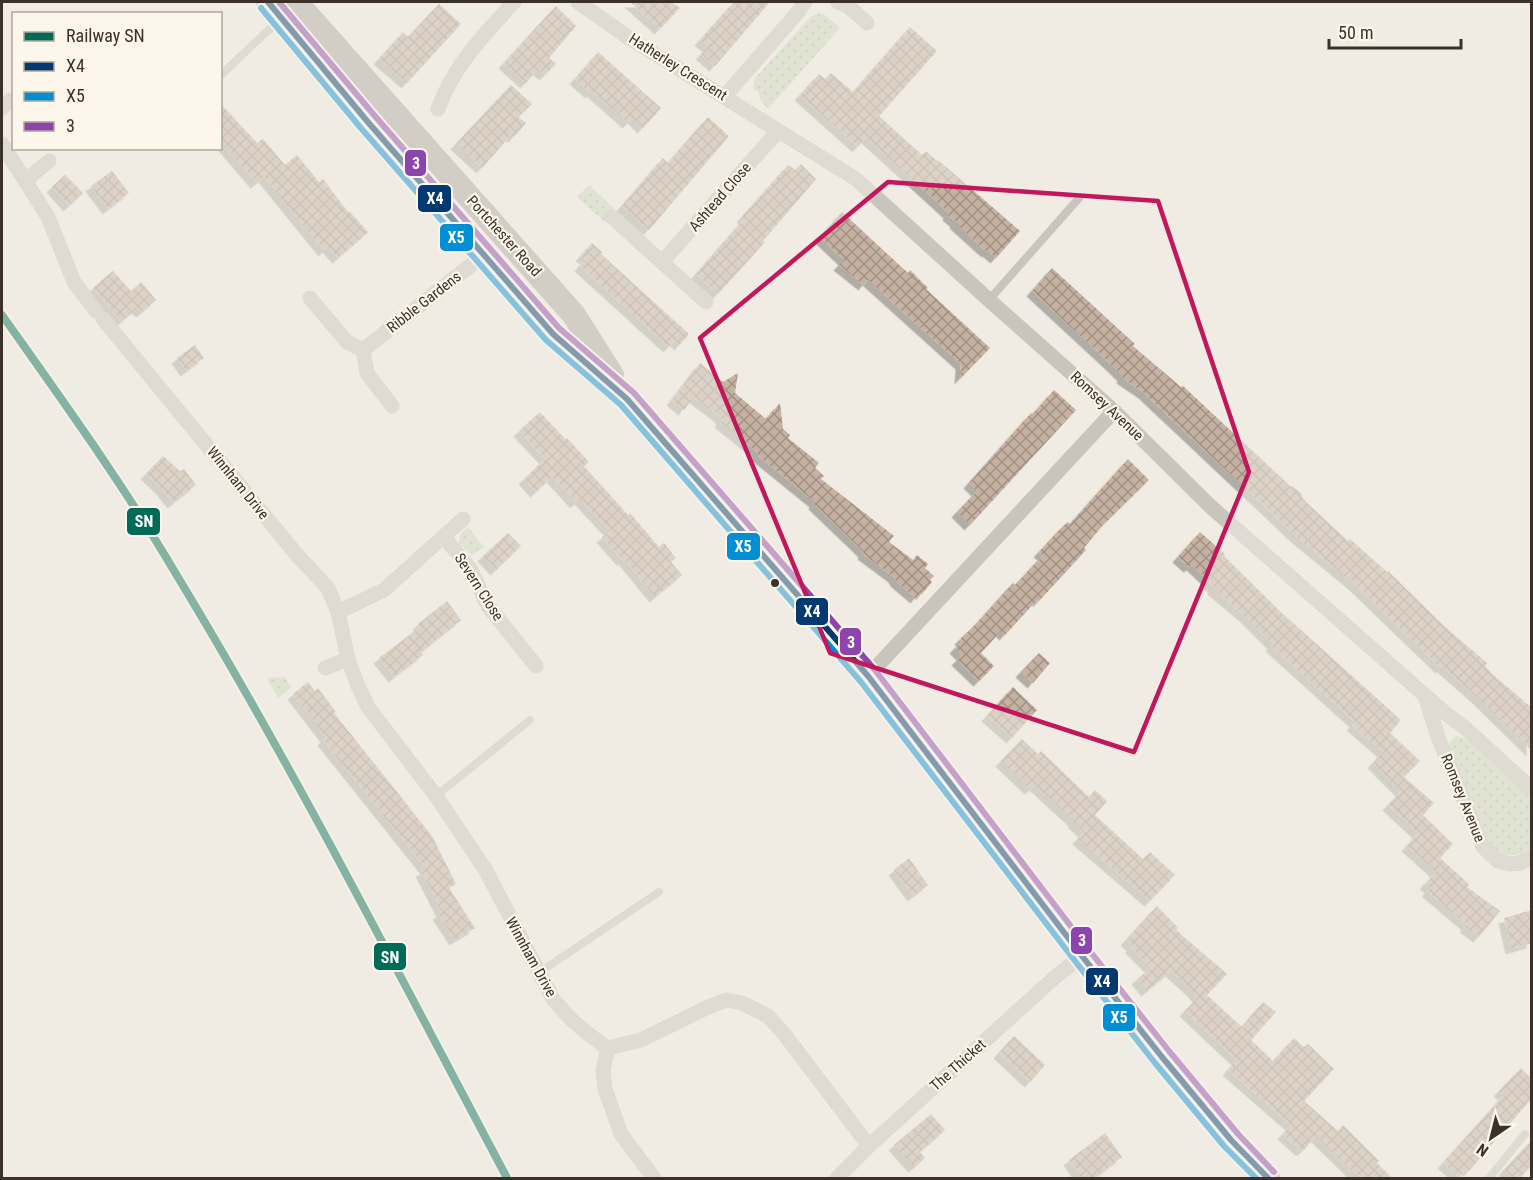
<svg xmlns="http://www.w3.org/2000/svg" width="1533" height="1180" viewBox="0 0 1533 1180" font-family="'Roboto Condensed',sans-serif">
  <defs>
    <pattern id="grass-dots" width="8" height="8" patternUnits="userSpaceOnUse" patternTransform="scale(1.5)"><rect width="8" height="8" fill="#ced7bc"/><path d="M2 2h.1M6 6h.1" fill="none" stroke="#b2b9a2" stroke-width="1.8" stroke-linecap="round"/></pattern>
    <pattern id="building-cross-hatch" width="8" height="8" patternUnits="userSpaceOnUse" patternTransform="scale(1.5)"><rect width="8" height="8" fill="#c5b2a3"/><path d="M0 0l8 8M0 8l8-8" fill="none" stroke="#a19185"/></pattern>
    <filter id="shadow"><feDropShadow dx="-5.5" dy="5.5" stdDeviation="0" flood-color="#0004"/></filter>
  </defs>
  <rect width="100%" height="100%" fill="#f0ece3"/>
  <g fill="url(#grass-dots)">
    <polygon points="819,13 825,15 840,28 768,109 761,101 758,91 753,89 755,78 811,16"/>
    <polygon points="589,185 617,211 606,223 577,197"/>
    <polygon points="468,527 484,547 472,555 459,543 460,534"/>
    <polygon points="285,677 291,688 278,698 267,678"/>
    <polygon points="1457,736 1468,740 1531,798 1532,848 1522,854 1504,856 1492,847 1488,840 1449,747 1451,740"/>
  </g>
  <g fill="url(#building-cross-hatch)" filter="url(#shadow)">
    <polygon points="630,2 671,2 680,8 660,29"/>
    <polygon points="734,2 770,2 715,66 701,54 708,47 700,40"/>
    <polygon points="439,4 461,24 407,83 379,59 403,32 408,37"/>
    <polygon points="556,6 576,26 549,58 556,64 545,75 538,69 526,83 504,63"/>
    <polygon points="910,27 937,51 879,116 922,155 926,151 937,161 938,160 1020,231 996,258 988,251 987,252 955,223 956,222 948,215 949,213 866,137 858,147 800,95 819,74 825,79 831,73 853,92"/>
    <polygon points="598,52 661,108 643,128 633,118 628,123 592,91 591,93 575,79"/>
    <polygon points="511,85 532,104 518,117 526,123 514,137 511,135 482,168 456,144"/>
    <polygon points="220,103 257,143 263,139 285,165 297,155 319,182 323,179 348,212 349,211 368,232 338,258 328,247 324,251 264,177 256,183 220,141"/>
    <polygon points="708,117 729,136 649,230 622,206 663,158 668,163"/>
    <polygon points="801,164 816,179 763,241 765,242 718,294 696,274 744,219 742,217 788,165 795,170"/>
    <polygon points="112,171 129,193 108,209 91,186"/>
    <polygon points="65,175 83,193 69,206 52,187"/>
    <polygon points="842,212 908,273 910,270 928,288 926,289 990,348 960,379 961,364 868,280 864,285 839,265 844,260 820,237"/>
    <polygon points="592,243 602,252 601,254 689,334 680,345 675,340 669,347 580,266 586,259 581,256"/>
    <polygon points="1052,268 1135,344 1133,346 1181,387 1183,386 1291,487 1292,486 1302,494 1301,496 1306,502 1348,541 1350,539 1387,572 1388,571 1444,626 1487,663 1485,666 1491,673 1532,708 1532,751 1479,699 1443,667 1441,668 1354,584 1298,538 1144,393 1122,378 1123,376 1114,367 1032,291"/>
    <polygon points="113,271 131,291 141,282 156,300 142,312 137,308 121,322 93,288"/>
    <polygon points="195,345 204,358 186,371 177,358"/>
    <polygon points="700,363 723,382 738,373 735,393 766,419 780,403 783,429 790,435 788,438 819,463 815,468 824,476 821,479 894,536 889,542 913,560 917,555 928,564 925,568 934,576 930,580 932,582 922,594 920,593 916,598 896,581 894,577 863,554 864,552 814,504 815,502 757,455 758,453 720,422 722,420 718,415 694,397 684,410 672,400"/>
    <polygon points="1054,390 1076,410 970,525 957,512 977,491 969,483 1031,413 1033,414"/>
    <polygon points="540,412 565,439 567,438 589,462 584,466 628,515 630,513 659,547 664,543 676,558 671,562 682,575 655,597 624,559 623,561 602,537 610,531 580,499 576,503 552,477 536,492 524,479 545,459 519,431"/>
    <polygon points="163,456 180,471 184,469 196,485 173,503 162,489 146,474"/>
    <polygon points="1128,459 1149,480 1103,525 1084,548 1086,550 1039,601 1037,600 1005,635 1001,631 981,653 994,666 979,681 957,660 962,655 955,648 962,641 960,639 976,624 1013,583 1015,585 1043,555 1039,552 1062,527 1068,522 1070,524"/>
    <polygon points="1200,532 1225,554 1224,556 1282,613 1401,720 1390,733 1420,761 1404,777 1434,803 1423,815 1453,844 1440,858 1469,884 1467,887 1500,911 1479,937 1465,927 1467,925 1427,891 1430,888 1425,884 1436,872 1407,846 1418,833 1388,805 1401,791 1373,763 1383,752 1352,725 1355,722 1271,646 1273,644 1245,616 1213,589 1214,588 1209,583 1210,582 1192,565 1189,567 1178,557"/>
    <polygon points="508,533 521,546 496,570 483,556"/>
    <polygon points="447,601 461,620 421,652 423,655 394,677 379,658 420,627 418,624"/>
    <polygon points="1039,653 1050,663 1033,683 1021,672"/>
    <polygon points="308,682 315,691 318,688 336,712 334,713 432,836 456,884 449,888 475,928 455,940 438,914 442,912 421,871 426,869 323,740 326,737 293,694"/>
    <polygon points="1013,687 1037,710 1012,738 987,716"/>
    <polygon points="1022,739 1038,754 1041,751 1089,797 1095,790 1107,801 1095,815 1143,859 1150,852 1175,875 1150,901 1078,839 1084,832 1073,822 1074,821 1035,785 1030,789 1001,761"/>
    <polygon points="909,858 928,885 913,896 894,870"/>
    <polygon points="1157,906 1178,928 1176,930 1227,974 1207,995 1242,1027 1263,1002 1276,1012 1251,1040 1273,1061 1294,1038 1304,1047 1308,1044 1334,1069 1304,1101 1338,1131 1343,1125 1379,1161 1377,1163 1393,1179 1360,1179 1316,1136 1304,1150 1301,1150 1283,1134 1291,1125 1228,1070 1237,1060 1185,1011 1198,997 1192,990 1171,971 1147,991 1137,979 1151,968 1131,948 1132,946 1126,940"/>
    <polygon points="1532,910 1532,943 1511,949 1504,918"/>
    <polygon points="1014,1036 1045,1065 1030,1082 999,1053"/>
    <polygon points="1521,1068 1532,1079 1532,1098 1469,1171 1467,1169 1459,1177 1443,1163 1504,1095 1499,1091"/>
    <polygon points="931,1114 945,1130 920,1152 925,1158 914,1167 894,1145"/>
    <polygon points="1105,1133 1122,1157 1093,1179 1082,1179 1069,1160"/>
    <polygon points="1532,1140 1532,1165 1519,1179 1514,1179 1504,1170"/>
  </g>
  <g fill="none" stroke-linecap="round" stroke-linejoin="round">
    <g stroke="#c9c4bc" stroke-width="8">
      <polyline points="220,76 278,21"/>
      <polyline points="989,300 1079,198"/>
      <polyline points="436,796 530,720"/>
      <polyline points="540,972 659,892"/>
      <polyline points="1489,1178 1525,1134"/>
    </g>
    <g stroke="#c9c4bc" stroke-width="15">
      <polyline points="578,2 629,38 856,179 989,300 1114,411 1210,506 1445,713 1464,727 1532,789"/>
      <polyline points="838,2 848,6 867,23"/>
      <polyline points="725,96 798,12 805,2"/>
      <polyline points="2,108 10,100"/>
      <path d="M438 109C453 66 484 35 514 2"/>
      <polyline points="2,144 48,217 74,282 96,311"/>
      <polyline points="26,180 49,161"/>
      <polyline points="612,217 706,302"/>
      <polyline points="662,262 778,131"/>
      <polyline points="310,298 347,342 363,350"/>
      <path d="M103 319 297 555 328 588 338 612 348 659 358 686 368 707 436 796 485 869 553 999C569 1019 586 1034 608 1048L641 1040 706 1008 726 1000 742 1003 768 1016 785 1035 869 1146"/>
      <polyline points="392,406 367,373 363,350 485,254"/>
      <polyline points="444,537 471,570 488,606 536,666"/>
      <polyline points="338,612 384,590 463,519"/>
      <polyline points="325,668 348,659"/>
      <polyline points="868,676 1114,411"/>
      <polyline points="1425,696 1438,737 1483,847 1498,861 1509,864 1520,863 1532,857"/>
      <polyline points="608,1048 603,1070 605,1089 621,1134 654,1178"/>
      <polyline points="837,1178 869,1146 1054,978 1082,956"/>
    </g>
    <g stroke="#aea8a1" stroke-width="24">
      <polyline points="268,2 367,121 553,334 627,399 868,676 944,773 1082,956 1162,1057 1231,1140 1268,1178"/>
      <polyline points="296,2 574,315 612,375"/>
    </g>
    <defs>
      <polyline id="bus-1" points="268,2 367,121 553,334 627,399 868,676 1082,956 1162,1057 1231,1140 1268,1178"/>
      <polyline id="bus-2" points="261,8 360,127 546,340 621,405 861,682 1075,961 1155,1063 1224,1146 1256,1178"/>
      <polyline id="bus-3" points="279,2 374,115 559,328 634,393 875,670 1089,950 1169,1051 1238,1134 1274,1172"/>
    </defs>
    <use href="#bus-1" stroke="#fcf6eb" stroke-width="10"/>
    <use href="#bus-2" stroke="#fcf6eb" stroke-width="10"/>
    <use href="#bus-3" stroke="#fcf6eb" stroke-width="10"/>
    <use href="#bus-1" stroke="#013970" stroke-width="6"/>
    <use href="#bus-2" stroke="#008ed4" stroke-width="6"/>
    <use href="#bus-3" stroke="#8e44ad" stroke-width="6"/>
    <defs>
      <path id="rail-1" d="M2 315C62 400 123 484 176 574 295 770 399 975 507 1178"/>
    </defs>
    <use href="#rail-1" stroke="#fcf6eb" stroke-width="12"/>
    <use href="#rail-1" stroke="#006b56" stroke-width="8"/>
  </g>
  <path d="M0 0H1533V1180H0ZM888 182 1158 201 1249 472 1134 752 830 653 700 338Z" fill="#f0ece3" fill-opacity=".55" fill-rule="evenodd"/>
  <path fill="none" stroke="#c2185b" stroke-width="4.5" stroke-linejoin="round" d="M888 182 1158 201 1249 472 1134 752 830 653 700 338Z"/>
  <circle fill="#3b3129" stroke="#fcf6eb" stroke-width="2" cx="775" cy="583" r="5"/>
  <g text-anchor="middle" stroke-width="4.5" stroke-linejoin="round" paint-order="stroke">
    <g font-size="15" fill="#3b3129" stroke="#fcf6eb">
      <text transform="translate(678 67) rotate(32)" y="5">Hatherley Crescent</text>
      <text transform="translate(720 197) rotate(-49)" y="5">Ashtead Close</text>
      <text transform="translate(504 236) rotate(48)" y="5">Portchester Road</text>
      <text transform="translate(424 302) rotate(-38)" y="5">Ribble Gardens</text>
      <text transform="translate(1107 406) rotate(43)" y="5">Romsey Avenue</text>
      <text transform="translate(238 483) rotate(51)" y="5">Winnham Drive</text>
      <text transform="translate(479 587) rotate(57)" y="5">Severn Close</text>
      <text transform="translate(1463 798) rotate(68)" y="5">Romsey Avenue</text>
      <text transform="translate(531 957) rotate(61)" y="5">Winnham Drive</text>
      <text transform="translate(958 1065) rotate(-42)" y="5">The Thicket</text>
    </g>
  </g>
  <g stroke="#fcf6eb" stroke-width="2">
    <rect x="404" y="149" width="23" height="28" rx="6" fill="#8e44ad"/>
    <rect x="417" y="184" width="35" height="29" rx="6" fill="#013970"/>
    <rect x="439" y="223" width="35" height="29" rx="6" fill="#008ed4"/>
    <rect x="126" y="507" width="35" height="29" rx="6" fill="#006b56"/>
    <rect x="726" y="532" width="35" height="29" rx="6" fill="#008ed4"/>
    <rect x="795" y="597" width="34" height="29" rx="6" fill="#013970"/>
    <rect x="839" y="627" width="23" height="29" rx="6" fill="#8e44ad"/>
    <rect x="1070" y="926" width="23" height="29" rx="6" fill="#8e44ad"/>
    <rect x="373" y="942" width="34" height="29" rx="6" fill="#006b56"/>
    <rect x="1085" y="967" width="34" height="29" rx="6" fill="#013970"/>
    <rect x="1102" y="1003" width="34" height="29" rx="6" fill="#008ed4"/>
  </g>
  <g font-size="16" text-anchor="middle" font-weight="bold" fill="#fff">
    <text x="416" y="169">3</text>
    <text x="435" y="204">X4</text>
    <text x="456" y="243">X5</text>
    <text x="144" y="527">SN</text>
    <text x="743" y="552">X5</text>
    <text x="812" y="617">X4</text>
    <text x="851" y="648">3</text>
    <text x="1082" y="946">3</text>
    <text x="390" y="963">SN</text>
    <text x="1102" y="987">X4</text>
    <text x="1119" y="1023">X5</text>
  </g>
  <rect width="1533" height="1180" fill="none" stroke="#3b3129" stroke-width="6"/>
  <rect x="12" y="12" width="210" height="138" fill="#fcf6eb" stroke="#afa79d" stroke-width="1.5"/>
  <rect x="24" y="32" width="30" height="9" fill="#006b56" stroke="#afa79d" stroke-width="1.5"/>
  <text x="66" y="42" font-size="18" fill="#3b3129">Railway SN</text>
  <rect x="24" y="62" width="30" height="9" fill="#013970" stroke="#afa79d" stroke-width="1.5"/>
  <text x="66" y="72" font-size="18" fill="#3b3129">X4</text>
  <rect x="24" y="92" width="30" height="9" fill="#008ed4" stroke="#afa79d" stroke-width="1.5"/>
  <text x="66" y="102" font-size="18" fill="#3b3129">X5</text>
  <rect x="24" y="122" width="30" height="9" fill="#8e44ad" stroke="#afa79d" stroke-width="1.5"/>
  <text x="66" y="132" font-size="18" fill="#3b3129">3</text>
  <g transform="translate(1491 1138) rotate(215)" stroke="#fcf6eb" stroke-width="4.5" paint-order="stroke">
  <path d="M0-4.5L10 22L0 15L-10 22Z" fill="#3b3129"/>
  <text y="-9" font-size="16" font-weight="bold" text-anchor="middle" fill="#3b3129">N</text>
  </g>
  <path d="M1329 39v9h132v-9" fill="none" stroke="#3b3129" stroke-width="3"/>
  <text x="1338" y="39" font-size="18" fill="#3b3129" stroke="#fcf6eb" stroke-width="4.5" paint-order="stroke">50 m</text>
</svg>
